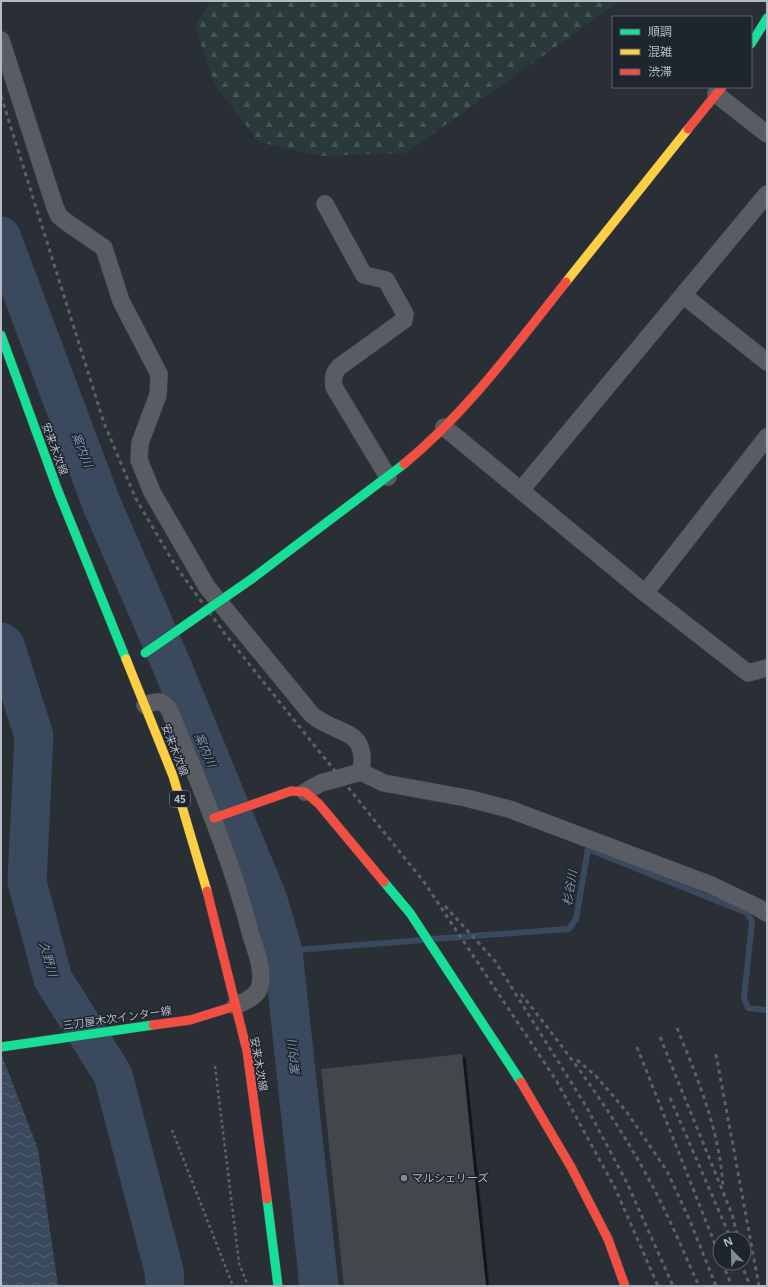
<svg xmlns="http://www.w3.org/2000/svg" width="768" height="1287" viewBox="0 0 768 1287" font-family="'Noto Sans','Noto Sans JP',sans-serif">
  <defs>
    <pattern id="forest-firs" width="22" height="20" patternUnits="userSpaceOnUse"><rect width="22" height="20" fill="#2a3a3b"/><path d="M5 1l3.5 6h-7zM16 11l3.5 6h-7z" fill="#465556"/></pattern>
    <pattern id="water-waves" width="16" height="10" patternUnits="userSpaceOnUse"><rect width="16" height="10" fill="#3a495d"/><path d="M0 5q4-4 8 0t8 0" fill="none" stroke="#546173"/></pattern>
    <filter id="shadow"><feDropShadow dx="3.5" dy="3.5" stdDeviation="0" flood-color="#0009"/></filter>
  </defs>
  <rect width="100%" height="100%" fill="#2a2f35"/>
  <polygon fill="url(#forest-firs)" points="210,1 620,1 406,153 321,156 259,142 215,85 195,27"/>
  <polygon fill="url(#water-waves)" points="1,1053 38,1149 58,1286 1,1286"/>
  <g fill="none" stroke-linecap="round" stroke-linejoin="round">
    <g stroke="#3a495d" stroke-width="6">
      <polyline points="432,939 569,929 576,919 588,849 747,913 752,921 744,998 748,1008 767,1010"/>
      <polyline points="283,951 423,940"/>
    </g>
    <g stroke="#3a495d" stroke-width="39">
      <polyline points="1,236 102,505 172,666 268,900 283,951 319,1286"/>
      <polyline points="1,642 5,645 34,736 27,882 53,979 113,1075 164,1271 165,1286"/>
    </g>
  </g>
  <polygon fill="#42464c" filter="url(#shadow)" points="462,1054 486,1286 344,1286 321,1069"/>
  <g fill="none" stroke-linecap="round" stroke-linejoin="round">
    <defs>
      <g id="street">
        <path d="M1 40 55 207 59 216 65 221 104 248 121 301 159 374 158 395 140 443 139 460 152 492 207 587 312 715C340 737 368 727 361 772"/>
        <polyline points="716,94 767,134"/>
        <path d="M325 204 364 275 386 280 405 314 404 320 339 367C333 373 333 379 334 387L388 477"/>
        <polyline points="683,295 767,362"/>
        <polyline points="444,427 645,593 748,673 767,668"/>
        <polyline points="521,490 767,194"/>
        <polyline points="645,593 767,437"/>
        <path d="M145 705C156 701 161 699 169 709 199 783 231 857 251 935 256 951 265 973 259 989 255 998 243 1002 235 1006"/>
        <polyline points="305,792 321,783 361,772 384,783 466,798 509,809 711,885 759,908 767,913"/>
      </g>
      <g id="fast">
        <polyline points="751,44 767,18"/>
        <polyline points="1,335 58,491 126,659"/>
        <polyline points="253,578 404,464"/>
        <polyline points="384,882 410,913 521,1082"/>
        <polyline points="1,1047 153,1025"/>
        <polyline points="267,1199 278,1286"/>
      </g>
      <g id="slow">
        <polyline points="566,282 688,129"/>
        <polyline points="126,659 173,776 207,891"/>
      </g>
      <g id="jam">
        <polyline points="688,129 722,87"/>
        <path d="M404 464C467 412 516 345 566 282"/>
        <polyline points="214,818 291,791 305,792 319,804 384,882"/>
        <polyline points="207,891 247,1051 267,1199"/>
        <polyline points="153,1025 190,1020 235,1006"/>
        <polyline points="521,1082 571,1167 608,1239 625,1286"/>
      </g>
    </defs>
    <use href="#street" stroke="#484b50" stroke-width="18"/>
    <use href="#fast" stroke="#484b50" stroke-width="10"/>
    <use href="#slow" stroke="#484b50" stroke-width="10"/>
    <use href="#jam" stroke="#484b50" stroke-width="10"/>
    <g stroke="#5d6266" stroke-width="2.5" stroke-dasharray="3 3" stroke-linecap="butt">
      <polyline points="215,1066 239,1263 248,1286"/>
      <polyline points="172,1130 233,1286"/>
    </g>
    <use href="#street" stroke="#595d63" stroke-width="17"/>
    <use href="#fast" stroke="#16e098" stroke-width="9"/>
    <use href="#slow" stroke="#ffcf43" stroke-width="9"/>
    <use href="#jam" stroke="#f24e42" stroke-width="9"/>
    <g stroke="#5d6166" stroke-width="3" stroke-dasharray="4 4" stroke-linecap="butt">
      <polyline points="1,96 104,423 136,499 175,565 225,634 424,882 556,1080 615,1188 658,1286"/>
      <polyline points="445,906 495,961 586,1106 627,1183 673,1286"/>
      <path d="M521 994C570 1055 616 1117 653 1187 670 1219 684 1253 699 1286"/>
      <path d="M677 1028C698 1079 720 1132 723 1187"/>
      <polyline points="660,1037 732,1214 738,1239"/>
      <polyline points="637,1047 720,1257"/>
      <polyline points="716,1054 759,1286"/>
      <polyline points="577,1060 596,1076 626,1111 667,1171 690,1221 716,1286"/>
      <polyline points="670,1098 731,1239"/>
      <polyline points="722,1263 732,1286"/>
      <polyline points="741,1263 750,1286"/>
    </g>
    <defs>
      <polyline id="fast-bridge" points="145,653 253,578"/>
    </defs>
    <use href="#fast-bridge" stroke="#484b50" stroke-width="10" stroke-linecap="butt"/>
    <use href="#fast-bridge" stroke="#16e098" stroke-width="9"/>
  </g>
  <circle fill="#848a93" stroke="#1e252f" stroke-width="1.5" cx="404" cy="1178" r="4"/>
  <g text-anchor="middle" stroke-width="3" stroke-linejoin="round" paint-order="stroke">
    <rect fill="#1e252f" stroke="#878e98" stroke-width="1" x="170" y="791" width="20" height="16" rx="3"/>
    <g font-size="10" font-weight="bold" fill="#b4bbc5">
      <text x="180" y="803">45</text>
    </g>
    <g font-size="11" fill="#b4bbc5" stroke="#1e252f">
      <text transform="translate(55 449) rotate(70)" y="4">安来木次線</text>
      <text transform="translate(175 750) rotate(69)" y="4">安来木次線</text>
      <text transform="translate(117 1018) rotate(-8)" y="4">三刀屋木次インター線</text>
      <text transform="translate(259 1064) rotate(80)" y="4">安来木次線</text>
    </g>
    <g font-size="11" fill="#b4bbc5" stroke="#1e252f" text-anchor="start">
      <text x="412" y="1182">マルシェリーズ</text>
    </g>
    <g font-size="12" font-style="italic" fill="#7e92aa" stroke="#1e252f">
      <text transform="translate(82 450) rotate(69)" y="4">案内川</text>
      <text transform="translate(205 750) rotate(67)" y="4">案内川</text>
      <text transform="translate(570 888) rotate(-81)" y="4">杉谷川</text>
      <text transform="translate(48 959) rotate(74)" y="4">久野川</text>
      <text transform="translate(294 1058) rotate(-96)" y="4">案内川</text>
    </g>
  </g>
  <rect width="768" height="1287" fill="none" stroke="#b4bbc5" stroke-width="4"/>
  <rect x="612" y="16" width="140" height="72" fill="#1e252f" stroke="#5a616b"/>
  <rect x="620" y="29" width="20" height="6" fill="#16e098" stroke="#5a616b"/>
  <text x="648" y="36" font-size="12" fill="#b4bbc5">順調</text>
  <rect x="620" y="49" width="20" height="6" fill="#ffcf43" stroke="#5a616b"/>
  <text x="648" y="56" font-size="12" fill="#b4bbc5">混雑</text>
  <rect x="620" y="69" width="20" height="6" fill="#f24e42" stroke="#5a616b"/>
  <text x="648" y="76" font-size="12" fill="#b4bbc5">渋滞</text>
  <g transform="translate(732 1251) rotate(337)"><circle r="19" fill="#1e252f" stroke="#5a616b"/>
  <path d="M0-3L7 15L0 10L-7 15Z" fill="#848a93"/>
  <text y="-6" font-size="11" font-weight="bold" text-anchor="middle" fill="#b4bbc5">N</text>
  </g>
</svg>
